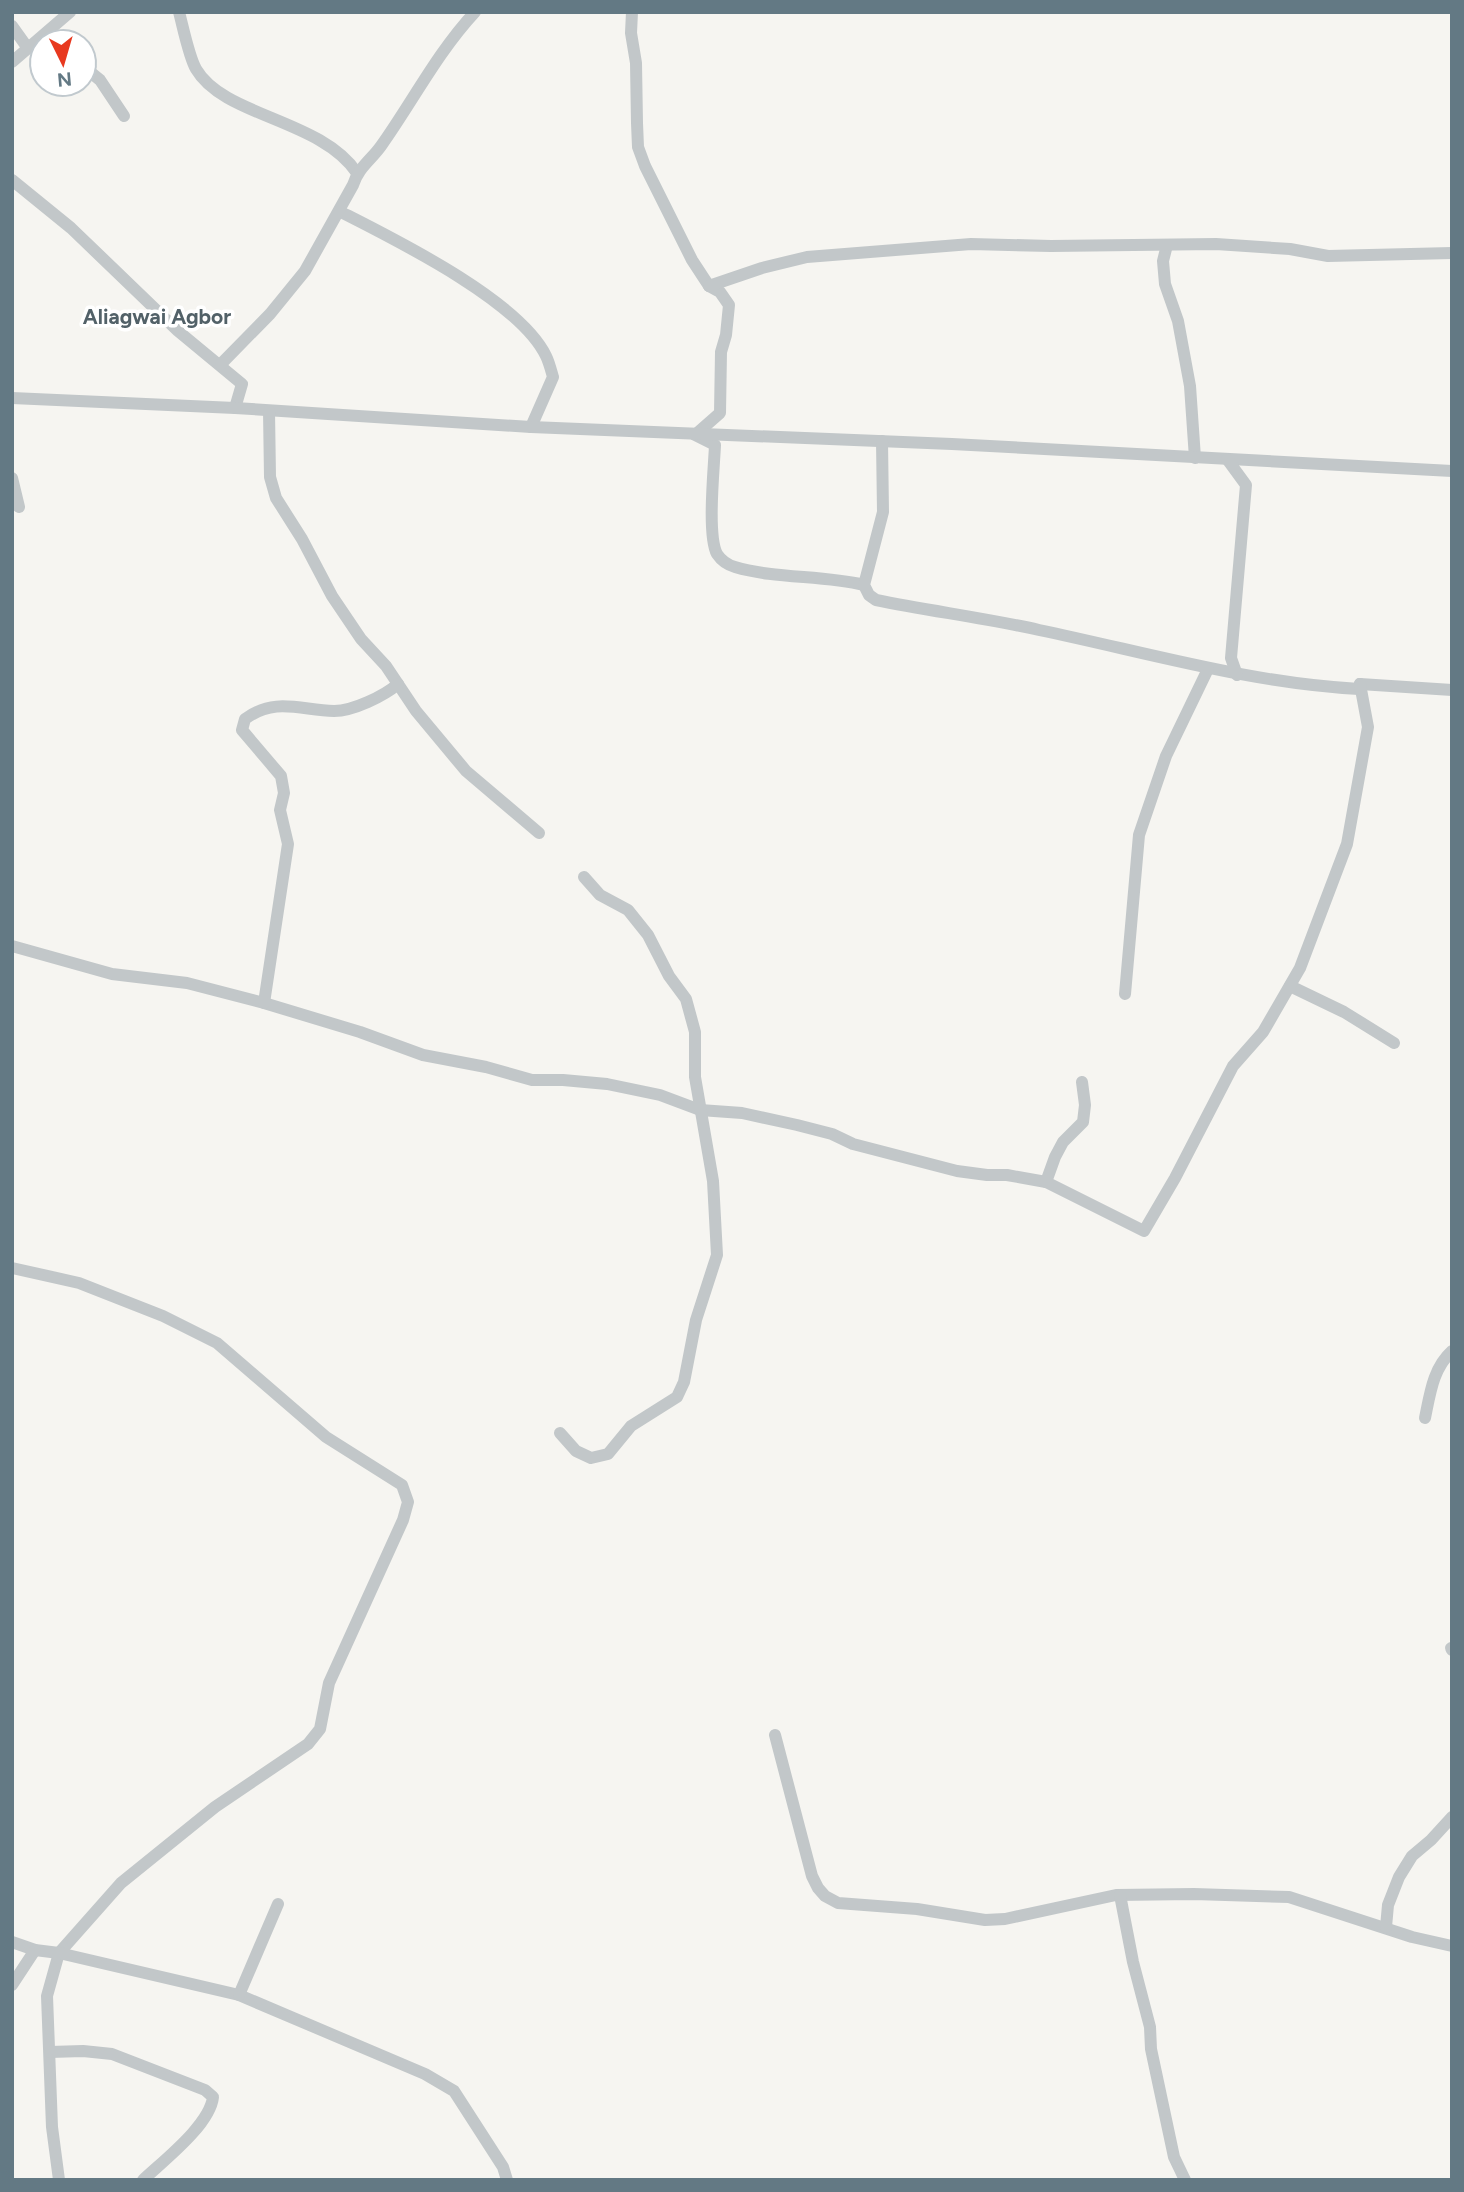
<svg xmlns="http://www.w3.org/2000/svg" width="1464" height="2192" viewBox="0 0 1464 2192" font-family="Figtree,sans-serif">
  <rect width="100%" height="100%" fill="#f6f5f1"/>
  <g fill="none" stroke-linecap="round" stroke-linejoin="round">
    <g stroke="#c2c7c9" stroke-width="12">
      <path d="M179 12C183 27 189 57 196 69 224 117 321 119 357 173"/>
      <path d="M632 12 631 33 636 63 637 123 638 147 645 166 692 260 709 286 720 292 729 305 726 335 721 352 720 413 695 435 715 445C714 469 707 535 717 554 721 560 728 565 735 567 776 579 822 575 864 585"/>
      <polyline points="12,26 27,47"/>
      <polyline points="12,62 70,12"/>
      <polyline points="84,67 100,80 124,116"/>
      <polyline points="12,180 71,228 178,331 242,384 235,408"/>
      <path d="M339 211C394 239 519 300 546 356 549 362 551 370 553 377L531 427"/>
      <polyline points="1167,245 1163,261 1165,284 1178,321 1190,386 1195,458"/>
      <polyline points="709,286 762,268 807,257 971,244 1051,246 1216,244 1290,249 1328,256 1452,253"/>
      <path d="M221 364 270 314 305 271 353 185C358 168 371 160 381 146 413 101 437 53 475 12"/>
      <polyline points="12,398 235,408 531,427 952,444 1452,471"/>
      <polyline points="269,411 270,477 276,498 302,539 332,596 361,639 386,666 416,711 466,771 539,833"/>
      <path d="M882 441 883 512 864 585 869 595 876 600C930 611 985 618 1039 630 1145 652 1249 683 1359 689L1360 684 1452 690"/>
      <polyline points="1227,459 1246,485 1231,658 1237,675"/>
      <polyline points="12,478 19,507"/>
      <polyline points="12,946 112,974 187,983 264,1003 360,1032 423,1055 486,1067 532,1080 563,1080 607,1084 660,1095 700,1110 742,1113 797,1125 832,1134 853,1144 957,1171 987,1175 1007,1175 1046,1182"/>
      <polyline points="1290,986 1344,1012 1394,1043"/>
      <polyline points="1125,994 1139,835 1166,756 1208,669"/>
      <path d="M264 1003 288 844 280 810 284 793 281 776 242 730 245 719C275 697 300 710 334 711 353 711 384 696 398 684"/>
      <polyline points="1082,1082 1085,1105 1083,1122 1063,1142 1055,1157 1046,1182 1144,1231 1175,1178 1233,1066 1263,1032 1300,968 1347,844 1368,727 1360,684"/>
      <polyline points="12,1268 79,1283 163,1316 217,1343 326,1437 402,1485 408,1502 403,1520 329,1683 320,1729 308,1744 215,1807 121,1883 59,1953 47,1996 52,2127 59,2180"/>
      <path d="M1425 1418C1430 1394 1433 1368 1452 1351"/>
      <polyline points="560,1433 576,1451 591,1458 608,1454 631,1426 677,1397 684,1382 696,1320 717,1255 713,1181 695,1077 695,1032 686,999 669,976 648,935 628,910 600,895 584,877"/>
      <polyline points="1451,1648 1452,1650"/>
      <polyline points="775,1735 812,1876 818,1888 825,1896 838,1903 917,1909 985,1920 1005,1919 1116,1895 1194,1894 1289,1897 1412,1937 1452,1946"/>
      <polyline points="1120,1895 1133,1962 1150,2027 1151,2049 1174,2157 1185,2180"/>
      <polyline points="1386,1927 1388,1905 1399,1877 1412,1856 1431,1840 1452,1817"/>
      <polyline points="12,1942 35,1950 59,1953 239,1995 425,2074 454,2091 503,2167 507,2180"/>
      <polyline points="12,1985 35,1950"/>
      <polyline points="239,1995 278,1904"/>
      <path d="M50 2052 83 2051 112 2054 205 2090 213 2097C210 2125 163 2161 143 2180"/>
    </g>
  </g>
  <g text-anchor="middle" stroke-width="7" stroke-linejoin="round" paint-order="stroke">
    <g font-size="21" font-weight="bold" fill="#526168" stroke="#fff">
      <text x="157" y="324">Aliagwai Agbor</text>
    </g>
  </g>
  <rect width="1464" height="2192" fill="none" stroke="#637984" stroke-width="28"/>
  <g transform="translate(63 63) rotate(175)"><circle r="33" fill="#ffffff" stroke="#c1c9ce" stroke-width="2"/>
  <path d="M0-5L12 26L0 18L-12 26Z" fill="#e8391f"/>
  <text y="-10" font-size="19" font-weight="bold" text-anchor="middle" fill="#637984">N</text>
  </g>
</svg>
